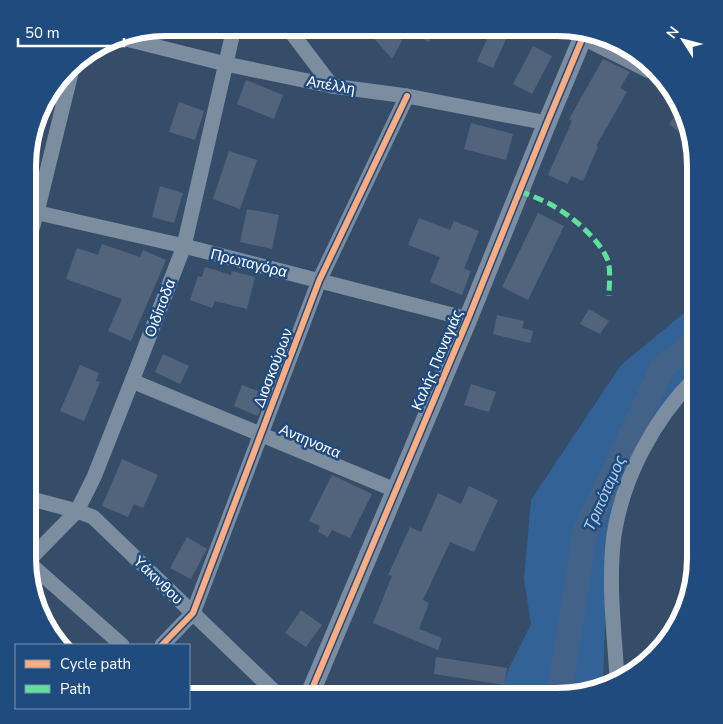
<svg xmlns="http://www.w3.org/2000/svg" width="723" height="724" viewBox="0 0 723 724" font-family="'Nunito Sans',sans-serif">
  <rect width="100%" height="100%" fill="#364d69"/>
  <polygon fill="#336297" points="695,304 695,379 652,429 608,543 603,682 565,696 500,696 509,668 531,624 524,579 531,500 621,365"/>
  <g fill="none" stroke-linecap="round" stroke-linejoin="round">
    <polyline stroke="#436287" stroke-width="25" points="559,696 585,532 663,367 695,343"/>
  </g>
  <g fill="#52647b">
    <polygon points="365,28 391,28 402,41 392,59"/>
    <polygon points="404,28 436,28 429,42"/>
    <polygon points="492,28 511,28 493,68 477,61"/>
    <polygon points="533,46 552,56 532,94 513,84"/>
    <polygon points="603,59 630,72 620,88 627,92 596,146 598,147 583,181 571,176 568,184 548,175 572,121 569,119"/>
    <polygon points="246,80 283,95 274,119 237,104"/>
    <polygon points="179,102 204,111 195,140 169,132"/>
    <polygon points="678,112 682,121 689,140 669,124"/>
    <polygon points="471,123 513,134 506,160 464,149"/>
    <polygon points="229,151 257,160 240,209 213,199"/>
    <polygon points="160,186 183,193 174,223 152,217"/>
    <polygon points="247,209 279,215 272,249 240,242"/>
    <polygon points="538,213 564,226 528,300 502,287"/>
    <polygon points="419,218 450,230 454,221 479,231 464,269 471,271 462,295 430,282 440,257 408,245"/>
    <polygon points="102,244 140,257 143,250 166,260 131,341 108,331 122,299 66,279 77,248 98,255"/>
    <polygon points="205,267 231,275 232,271 255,277 247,309 215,301 212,308 190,300 198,276 202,277"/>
    <polygon points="589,309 609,321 600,334 580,324"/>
    <polygon points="497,315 524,321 522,328 533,331 530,343 493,334"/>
    <polygon points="163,354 189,366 180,384 155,372"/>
    <polygon points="80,365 99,373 96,381 100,382 84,421 60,411"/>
    <polygon points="471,384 496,392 489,412 464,405"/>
    <polygon points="242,385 266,394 258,416 234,406"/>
    <polygon points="122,459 158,475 143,508 134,504 128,517 102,506"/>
    <polygon points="332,475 372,494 350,538 332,530 328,537 318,532 320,526 309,521"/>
    <polygon points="469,486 498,500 474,552 450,542 423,600 429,603 419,629 442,638 438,650 373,623 392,576 388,575 410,527 421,532 438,493 461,504"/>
    <polygon points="187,537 207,549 191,579 170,568"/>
    <polygon points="301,610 322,625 306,647 285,633"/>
    <polygon points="436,657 507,668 504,685 434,674"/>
  </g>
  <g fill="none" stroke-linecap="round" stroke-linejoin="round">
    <g stroke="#7c8da0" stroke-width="15">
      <polyline points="288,28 332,86"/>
      <polyline points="118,37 226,64 332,86 407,96 547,123"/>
      <polyline points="30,211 184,246 468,319"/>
      <polyline points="30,235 37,212 73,65"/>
      <polyline points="132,381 395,490"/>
      <polyline points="28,498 77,511 93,517 279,696"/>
      <polyline points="28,561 77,511 94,477 132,381 184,246 234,28"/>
      <polyline points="28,562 122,645"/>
      <polyline points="162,645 193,613 319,281 407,96"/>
      <path d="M617 677C614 630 608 582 614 535 623 477 654 419 695 378"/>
    </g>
    <polyline stroke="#7c8da0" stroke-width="19" points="309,696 468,319 547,123 585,32"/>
    <polyline stroke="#77889c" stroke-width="22" points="573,29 649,67"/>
    <path stroke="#60e19b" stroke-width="5" stroke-dasharray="10 5" stroke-linecap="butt" d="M520 191C531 196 544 200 555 207 573 217 601 241 608 261 611 272 609 285 609 296"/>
    <defs>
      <g id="cycleway">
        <polyline points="162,645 193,613 319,281 407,96"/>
        <polyline points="309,696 468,319 547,123 585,32"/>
      </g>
    </defs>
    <use href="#cycleway" stroke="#204b7f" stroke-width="9"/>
    <use href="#cycleway" stroke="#ffac80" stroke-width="6"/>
  </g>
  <g text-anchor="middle" stroke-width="5" stroke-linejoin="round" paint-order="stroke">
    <g font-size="15" fill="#fff" stroke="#204b7f">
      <text transform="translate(331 85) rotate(10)" y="5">Απέλλη</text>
      <text transform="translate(249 263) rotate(14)" y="5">Πρωταγόρα</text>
      <text transform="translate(160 308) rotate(-69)" y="5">Οιδίποδα</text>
      <text transform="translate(437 360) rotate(-67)" y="5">Καλής Παναγιάς</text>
      <text transform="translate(273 368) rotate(-69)" y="5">Διοσκούρων</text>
      <text transform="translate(310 441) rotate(23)" y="5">Αντηνοπα</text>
      <text transform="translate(158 580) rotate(44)" y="5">Υάκινθου</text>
    </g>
    <g font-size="16" font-style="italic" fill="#b0ceef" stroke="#204b7f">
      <text transform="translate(604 493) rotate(-66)" y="6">Τριπόταμος</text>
    </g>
  </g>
  <path d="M0 0H723V724H0ZM166 36H557A130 130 0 0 1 687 166V558A130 130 0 0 1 557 688H166A130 130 0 0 1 36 558V166A130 130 0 0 1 166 36Z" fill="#204b7f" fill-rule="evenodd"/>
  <path fill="none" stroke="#fff" stroke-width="6" d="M166 36H557A130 130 0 0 1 687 166V558A130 130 0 0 1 557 688H166A130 130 0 0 1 36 558V166A130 130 0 0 1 166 36Z"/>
  <rect x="15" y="644" width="175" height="65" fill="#204b7f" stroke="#7993b2"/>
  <rect x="25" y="660" width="25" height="8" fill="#ffac80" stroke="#7993b2"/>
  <text x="60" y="669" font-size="15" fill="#ffffff">Cycle path</text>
  <rect x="25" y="685" width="25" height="8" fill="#60e19b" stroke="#7993b2"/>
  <text x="60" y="694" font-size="15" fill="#ffffff">Path</text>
  <g transform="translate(683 40) rotate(306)" stroke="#204b7f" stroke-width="4" paint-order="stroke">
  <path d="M0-4L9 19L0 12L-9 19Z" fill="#ffffff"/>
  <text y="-8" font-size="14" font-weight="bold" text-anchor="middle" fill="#ffffff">N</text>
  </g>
  <path d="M18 38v8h106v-8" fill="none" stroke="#ffffff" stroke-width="2.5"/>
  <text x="25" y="38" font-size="15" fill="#ffffff" stroke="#204b7f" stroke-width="4" paint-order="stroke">50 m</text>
</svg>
